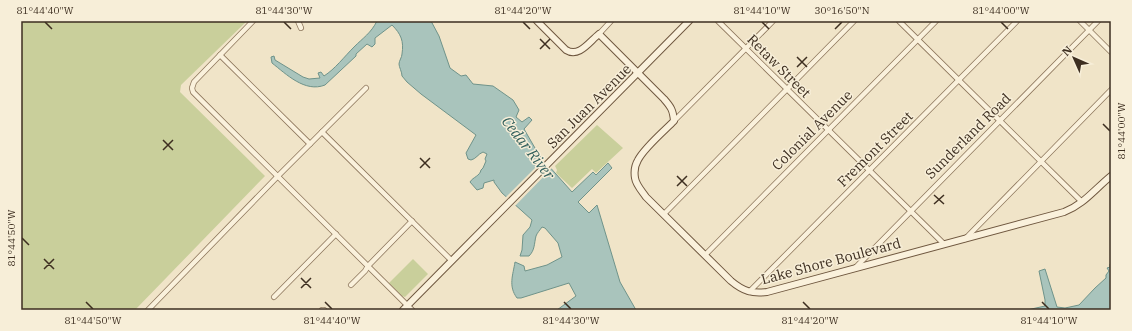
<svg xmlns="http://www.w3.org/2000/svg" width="1132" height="331" viewBox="0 0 1132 331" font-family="'IBM Plex Serif',serif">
  <rect width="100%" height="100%" fill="#f0e4c8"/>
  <g fill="#c9cf9b">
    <polygon points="21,21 247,21 181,85 180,92 265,176 135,310 21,310"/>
    <polygon points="597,125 623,148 596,173 592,169 572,188 556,173 557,170 555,166"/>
    <polygon points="413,259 428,274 405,297 402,296 389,283"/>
  </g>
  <g fill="#a9c4bc" stroke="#6f938a">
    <path d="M377 21H431L439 36 450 68 461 76 466 75 473 84 493 86 513 100 519 110 516 117 522 122 529 117 532 120 524 129 539 155 572 192 593 172 596 175 608 163 612 168 578 202 589 213 597 205 620 282 636 310H557L576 296 569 283 521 298H517C508 286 513 275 515 262L524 266 525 271 547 265 562 257 558 243 545 228 542 227C540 230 537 233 536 236 534 244 535 250 529 256H520L522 250 523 235 530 227 532 220 502 193 494 182V180L484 183 483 188 477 190 470 182C473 177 480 176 481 170L483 168 486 161 485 159 487 154 483 152C478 154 476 159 471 160L468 159 466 153 476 135 421 94 407 82 402 76C402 72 399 67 399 64 399 61 402 57 402 54 404 41 401 34 392 25L375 38V44L372 47 367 44 356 54V56L325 85C305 93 286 74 272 63L271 57 274 56 275 60 303 77 309 79 320 78 318 73 321 72 324 76C335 69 344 57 354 47 363 38 371 33 377 21Z"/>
    <polygon points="1111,263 1111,310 1027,310 1045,306 1045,300 1039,271 1045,269 1057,307 1065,308 1079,305 1095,288 1106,278 1106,275 1109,271 1107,268 1110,267 1110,264"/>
  </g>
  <polygon fill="#f0e4c8" points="545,158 553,167 514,207 505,198"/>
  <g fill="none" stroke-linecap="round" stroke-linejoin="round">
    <defs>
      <g id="street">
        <polyline points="253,21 194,82 192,88 193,92 412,310"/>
        <polyline points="298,21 301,28"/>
        <polyline points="718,21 944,244"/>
        <polyline points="899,21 1082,202"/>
        <polyline points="1080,21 1111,52"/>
        <polyline points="599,34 611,21"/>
        <polyline points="220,55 310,144"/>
        <polyline points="674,121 773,21"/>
        <polyline points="322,132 452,261"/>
        <polyline points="664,214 854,21"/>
        <polyline points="965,239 1111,90"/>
        <polyline points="705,255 936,21"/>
        <polyline points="855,268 1098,21"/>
        <polyline points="351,285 365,271 368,266 412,221"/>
        <polyline points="749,292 1017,21"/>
        <polyline points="274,297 336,234"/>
        <polyline points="148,310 278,176 366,88"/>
        <polyline points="322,310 324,310"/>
      </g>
      <g id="secondary">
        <path d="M537 21 566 50C579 58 589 42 599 34L664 99C671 107 673 110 674 121 664 131 644 148 638 160 635 165 634 172 635 178 636 185 642 191 646 197L731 281C743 291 752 294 767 292L1064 212C1083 205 1095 189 1111 176"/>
        <polyline points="403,310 689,21"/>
      </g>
    </defs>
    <use href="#street" stroke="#8d765c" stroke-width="6"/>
    <use href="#secondary" stroke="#6f573f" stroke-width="8"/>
    <use href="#street" stroke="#faf1dc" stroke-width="4.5"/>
    <use href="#secondary" stroke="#faf1dc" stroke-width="6"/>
  </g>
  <path fill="none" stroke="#3d2e20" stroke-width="1.5" d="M45 22 52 29M284 22 291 29M523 22 530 29M762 22 769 29M1001 22 1008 29M835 29 842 22M540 39 550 49M540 49 550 39M797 57 807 67M797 67 807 57M1103 124 1110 131M163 140 173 150M163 150 173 140M420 158 430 168M420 168 430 158M677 176 687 186M677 186 687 176M934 195 944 204M934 204 944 195M22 238 29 245M44 259 54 269M44 269 54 259M301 278 311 288M301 288 311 278M86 302 93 309M325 302 332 309M564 302 571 309M803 302 810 309M1042 302 1049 309"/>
  <g text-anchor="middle" stroke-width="3" stroke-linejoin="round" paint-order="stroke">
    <g font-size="14" fill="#3d2e20" stroke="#f7eed8">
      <text transform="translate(779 66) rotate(45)" y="5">Retaw Street</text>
      <text transform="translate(589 106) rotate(-45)" y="5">San Juan Avenue</text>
      <text transform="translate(812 130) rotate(-45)" y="5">Colonial Avenue</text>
      <text transform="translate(968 136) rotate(-45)" y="5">Sunderland Road</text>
      <text transform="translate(875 149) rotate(-45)" y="5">Fremont Street</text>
      <text transform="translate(831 261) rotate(-15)" y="5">Lake Shore Boulevard</text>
    </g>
    <g font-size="15" font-style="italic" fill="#2f5d5a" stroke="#f7eed8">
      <text transform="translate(528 148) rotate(52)" y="5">Cedar River</text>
    </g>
  </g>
  <rect width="1132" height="331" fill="none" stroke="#f7eed8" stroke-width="44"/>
  <g transform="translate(1074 58) rotate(315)" stroke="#f7eed8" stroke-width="3" paint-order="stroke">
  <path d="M0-3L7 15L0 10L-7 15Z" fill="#3d2e20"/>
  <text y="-6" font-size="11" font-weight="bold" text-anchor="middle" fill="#3d2e20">N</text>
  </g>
  <rect x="22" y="22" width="1088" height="287" fill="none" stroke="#3d2e20" stroke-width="1.5"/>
  <g font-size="10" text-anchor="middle" fill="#3d2e20">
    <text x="45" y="14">81°44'40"W</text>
    <text x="284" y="14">81°44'30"W</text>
    <text x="523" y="14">81°44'20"W</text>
    <text x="762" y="14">81°44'10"W</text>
    <text x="842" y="14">30°16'50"N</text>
    <text x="1001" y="14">81°44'00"W</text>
    <text transform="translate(1121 131) rotate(-90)" y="4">81°44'00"W</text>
    <text transform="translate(11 238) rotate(-90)" y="4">81°44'50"W</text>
    <text x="93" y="324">81°44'50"W</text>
    <text x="332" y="324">81°44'40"W</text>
    <text x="571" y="324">81°44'30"W</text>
    <text x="810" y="324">81°44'20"W</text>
    <text x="1049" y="324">81°44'10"W</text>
  </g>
</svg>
